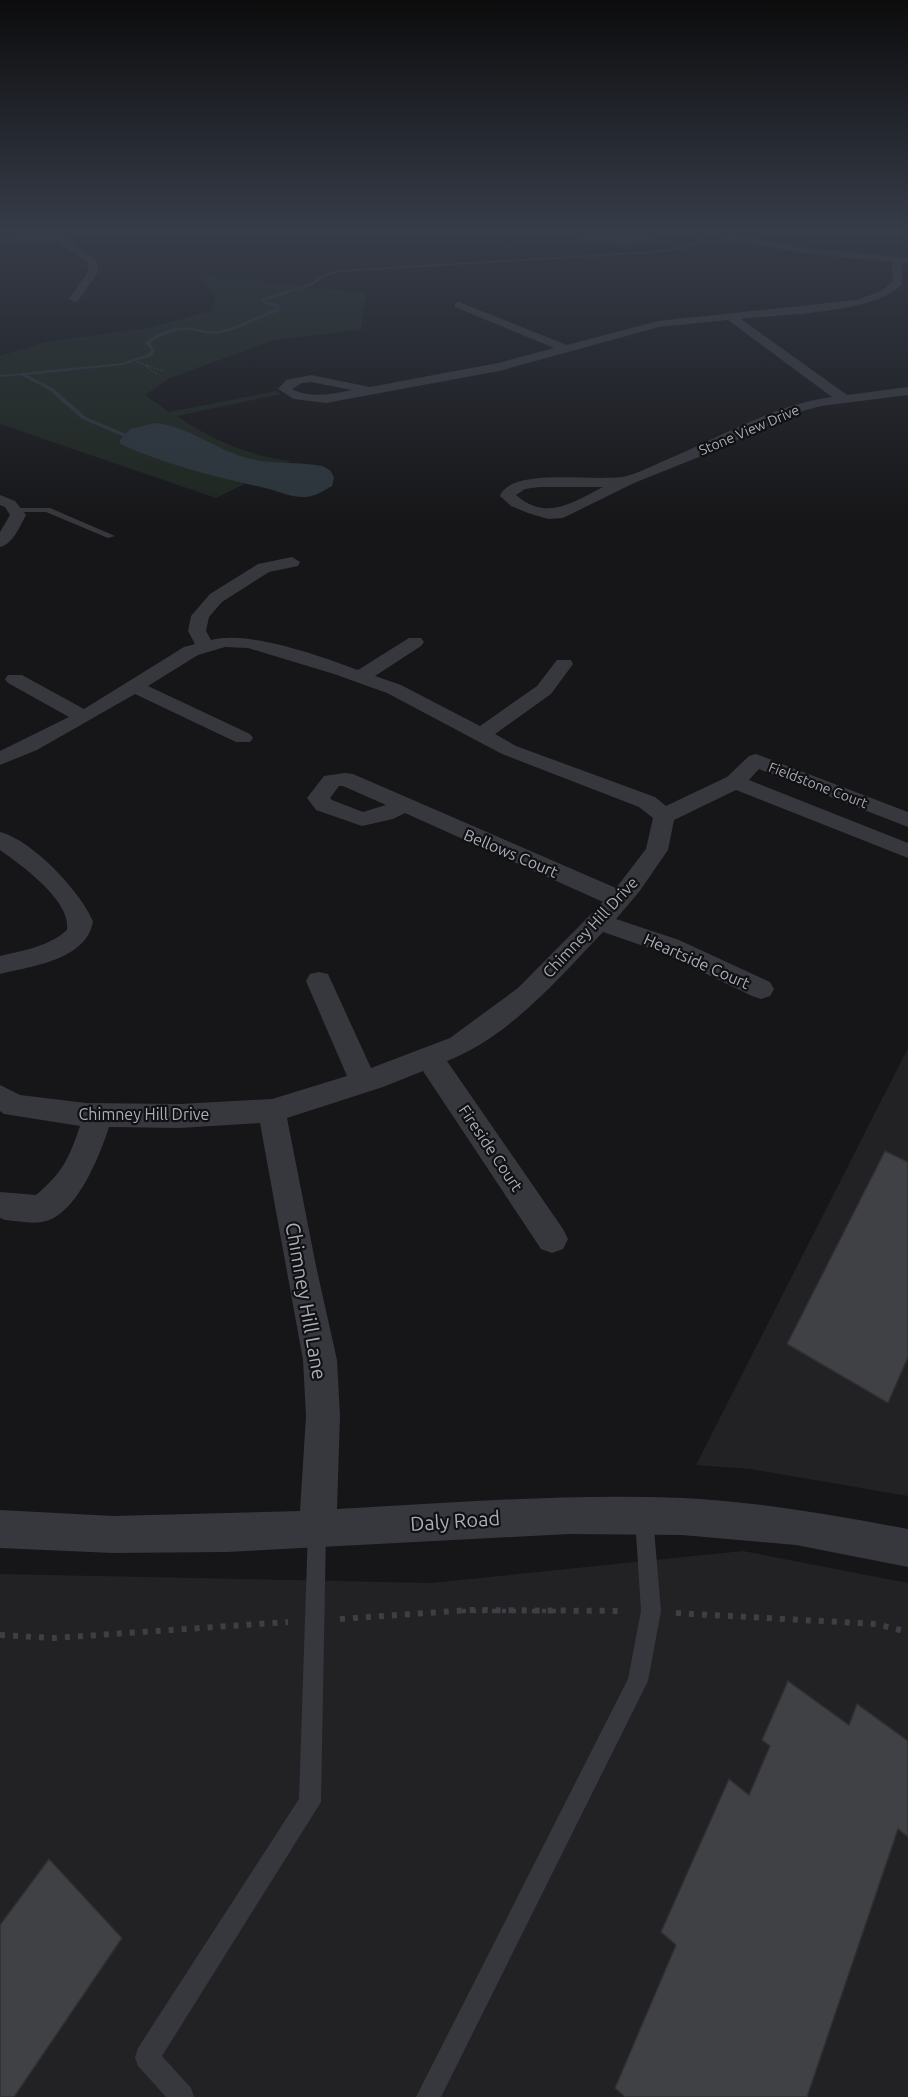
<svg xmlns="http://www.w3.org/2000/svg" width="908" height="2097" font-family="Ubuntu,sans-serif">
<rect width="100%" height="100%" fill="#161618"/>
<g fill="#222225">
<polygon points="908,1048 908,1496 751,1469 696,1465"/>
<polygon points="743,1551 908,1583 908,2097 0,2097 0,1574 431,1583"/>
</g>
<path fill="#1e261f" d="M 200,275 L 366,293 L 361,330 L 274,340 L 170,378 L 145,395 L 169,412 L 276,391 L 281,394 L 177,416 C 209,439 252,457 291,461 L 216,498 L 0,424 L 0,356 L 45,342 L 147,328 L 211,311 L 216,297 Z"/>
<g fill="#2c353c">
<path d="M 593,231 L 634,231 L 658,239 C 634,249 601,243 577,240 L 574,237 Z"/>
<path d="M 155,423 C 188,426 215,449 247,458 C 272,465 297,461 322,466 L 330,470 L 334,477 L 332,486 C 323,491 316,496 306,497 C 291,498 276,490 261,487 C 211,476 167,465 120,444 L 120,440 L 130,429 Z"/>
</g>
<g fill="none" stroke-linecap="round" stroke-linejoin="round">
<g fill="#2c353c" fill-rule="evenodd">
<polygon points="726,229 733,229 727,231"/>
<path d="M 704,237 L 707,238 L 685,249 L 653,253 L 339,272 L 324,277 L 313,285 L 267,300 L 265,301 L 280,305 L 279,311 C 260,318 241,329 221,333 C 210,336 200,331 189,330 C 176,329 160,335 150,343 L 155,350 L 152,356 L 123,365 L 27,375 L 53,388 L 86,417 L 138,439 L 136,442 L 82,419 L 49,390 L 21,375 L 0,377 L 0,375 L 122,363 L 148,354 L 151,350 L 145,343 C 156,332 177,325 193,328 C 203,330 211,333 222,330 C 240,325 258,316 275,309 L 276,307 L 260,302 L 263,298 L 311,283 L 322,275 L 339,270 L 653,251 L 683,247 Z"/>
</g>
</g>
<g fill="#404145" stroke="#303034" stroke-width="1.5">
<polygon points="885,1151 908,1162 908,1357 888,1403 787,1344"/>
<polygon points="788,1681 849,1725 857,1704 908,1741 908,1837 898,1829 807,2097 625,2097 615,2088 676,1945 661,1932 729,1779 749,1795 770,1746 762,1740"/>
<polygon points="49,1859 122,1938 14,2097 0,2097 0,1925"/>
</g>
<g fill="none" stroke-linecap="round" stroke-linejoin="round">
<g stroke="#3d3f44" stroke-width="1.5" stroke-dasharray="1.5 1.5" stroke-linecap="butt">
<polyline points="137,362 163,371"/>
<polyline points="146,366 158,375"/>
</g>
<polyline stroke="#3d3f44" stroke-width="4.5" stroke-dasharray="4 6" stroke-linecap="butt" points="462,1611 557,1611"/>
<g stroke="#3d3f44" stroke-width="6" stroke-dasharray="5 8" stroke-linecap="butt">
<polyline points="676,1613 876,1624 908,1632"/>
<polyline points="340,1619 470,1610 624,1611"/>
<polyline points="0,1635 54,1638 288,1622"/>
</g>
<g fill="#37383d" fill-rule="evenodd">
<polygon points="12,508 50,508 115,536 108,538 46,512 12,512"/>
<polygon points="644,1508 651,1510 653,1517 661,1611 648,1681 441,2097 416,2097 628,1679 641,1611 635,1517 637,1510"/>
<polygon points="317,1521 324,1523 326,1530 321,1802 162,2056 191,2088 194,2097 166,2097 138,2066 135,2057 138,2048 299,1799 308,1530 310,1523"/>
</g>
<g fill="#37383d" fill-rule="evenodd">
<polygon points="84,229 103,229 65,237 96,259 98,272 78,301 74,302 69,299 88,272 87,262 55,239 0,242 0,236 57,233"/>
<path d="M 684,229 L 701,229 L 801,247 L 908,258 L 908,264 L 902,263 L 902,284 C 875,314 781,314 741,319 L 847,395 L 908,387 L 908,395 L 821,406 L 792,414 L 714,451 L 634,483 L 563,518 L 548,519 L 528,513 L 511,506 L 500,496 C 511,466 599,483 627,476 C 638,473 650,467 661,462 C 715,440 774,404 832,397 L 728,320 L 659,327 L 499,371 L 326,403 L 294,399 L 278,389 L 286,380 L 311,375 L 370,387 L 498,363 L 554,348 L 455,307 L 455,303 L 459,302 L 567,345 L 658,321 L 856,300 L 881,291 L 893,281 L 892,262 L 801,253 L 688,232 ZM 311,382 L 352,390 C 332,394 311,399 292,389 L 302,383 ZM 539,487 L 603,487 C 573,502 547,522 516,495 L 525,489 Z"/>
<path d="M 0,495 L 15,501 L 26,515 C 20,526 13,544 0,547 L 0,532 L 10,515 L 5,507 L 0,505 Z"/>
<path d="M 292,557 L 300,562 L 298,566 L 269,572 L 222,602 L 209,617 L 206,631 L 211,640 C 249,630 321,656 358,670 L 409,638 L 421,638 L 424,642 L 421,646 L 375,676 L 401,685 L 480,726 L 537,686 L 557,660 L 571,660 L 573,664 L 551,694 L 495,734 L 516,746 L 655,797 L 666,806 L 727,777 L 749,756 L 756,754 L 908,812 L 908,827 L 759,769 L 749,780 L 908,843 L 908,858 L 736,790 L 674,820 L 668,850 L 639,892 L 616,919 L 679,940 L 770,982 L 774,989 L 770,996 L 761,999 L 752,996 L 661,952 L 603,932 C 557,980 510,1036 447,1061 L 563,1229 L 568,1239 L 563,1249 L 552,1253 L 541,1249 L 423,1071 L 383,1087 L 287,1118 L 316,1266 L 337,1360 L 340,1416 L 337,1509 C 452,1503 567,1493 683,1498 C 760,1502 832,1515 908,1529 L 908,1567 L 796,1545 L 682,1535 L 569,1534 L 227,1552 L 113,1553 L 0,1548 L 0,1510 L 113,1516 L 300,1511 L 306,1416 L 303,1360 L 260,1123 L 180,1128 L 109,1127 C 100,1155 76,1217 42,1222 C 31,1224 17,1221 5,1220 L 0,1218 L 0,1192 L 36,1195 C 62,1173 69,1159 80,1126 L 4,1114 L 0,1111 L 0,1085 L 20,1095 L 86,1103 L 180,1104 L 272,1099 L 347,1076 L 306,981 L 310,974 L 319,972 L 328,974 L 371,1068 L 450,1038 L 518,988 L 603,902 L 405,813 L 393,819 L 362,826 L 316,810 L 307,798 L 324,776 L 345,773 L 353,774 L 616,888 L 646,849 L 653,818 L 639,807 L 502,754 L 387,693 L 334,674 L 248,648 L 225,647 L 198,655 L 148,686 L 250,734 L 253,738 L 250,742 L 236,742 L 135,694 L 37,750 L 0,765 L 0,751 L 69,717 L 8,683 L 5,679 L 8,675 L 22,675 L 84,709 L 184,647 L 195,644 L 188,631 L 191,616 L 210,594 L 258,564 ZM 339,786 L 343,786 L 386,805 L 363,812 L 332,800 L 330,798 Z"/>
<path d="M 0,832 C 32,840 80,891 93,921 C 87,960 32,966 0,974 L 0,956 C 22,951 50,946 67,930 C 72,901 21,865 0,850 Z"/>
</g>
</g>
<linearGradient id="sky" x2="0" y2="1"><stop stop-color="#0c0c0d"/><stop offset="0.44" stop-color="#363c48"/><stop offset="1" stop-color="#363c48" stop-opacity="0"/></linearGradient>
<rect width="908" height="522" fill="url(#sky)"/>
<g text-anchor="middle" stroke-width="4.5" stroke-linejoin="round" paint-order="stroke">
<g font-size="14" fill="#a8adb8" stroke="#111113">
<text transform="translate(749 430) rotate(-23)" y="5">Stone View Drive</text>
<text transform="translate(818 785) rotate(21)" y="5">Fieldstone Court</text>
</g>
<g font-size="16" fill="#a8adb8" stroke="#111113">
<text transform="translate(511 853) rotate(23)" y="6">Bellows Court</text>
<text transform="translate(590 927) rotate(-47)" y="6">Chimney Hill Drive</text>
<text transform="translate(697 961) rotate(24)" y="6">Heartside Court</text>
<text x="144" y="1120">Chimney Hill Drive</text>
<text transform="translate(491 1148) rotate(56)" y="6">Fireside Court</text>
</g>
<g font-size="20" fill="#a8adb8" stroke="#111113">
<text transform="translate(306 1301) rotate(80)" y="7">Chimney Hill Lane</text>
<text transform="translate(455 1521) rotate(-4)" y="7">Daly Road</text>
</g>
</g>
</svg>
